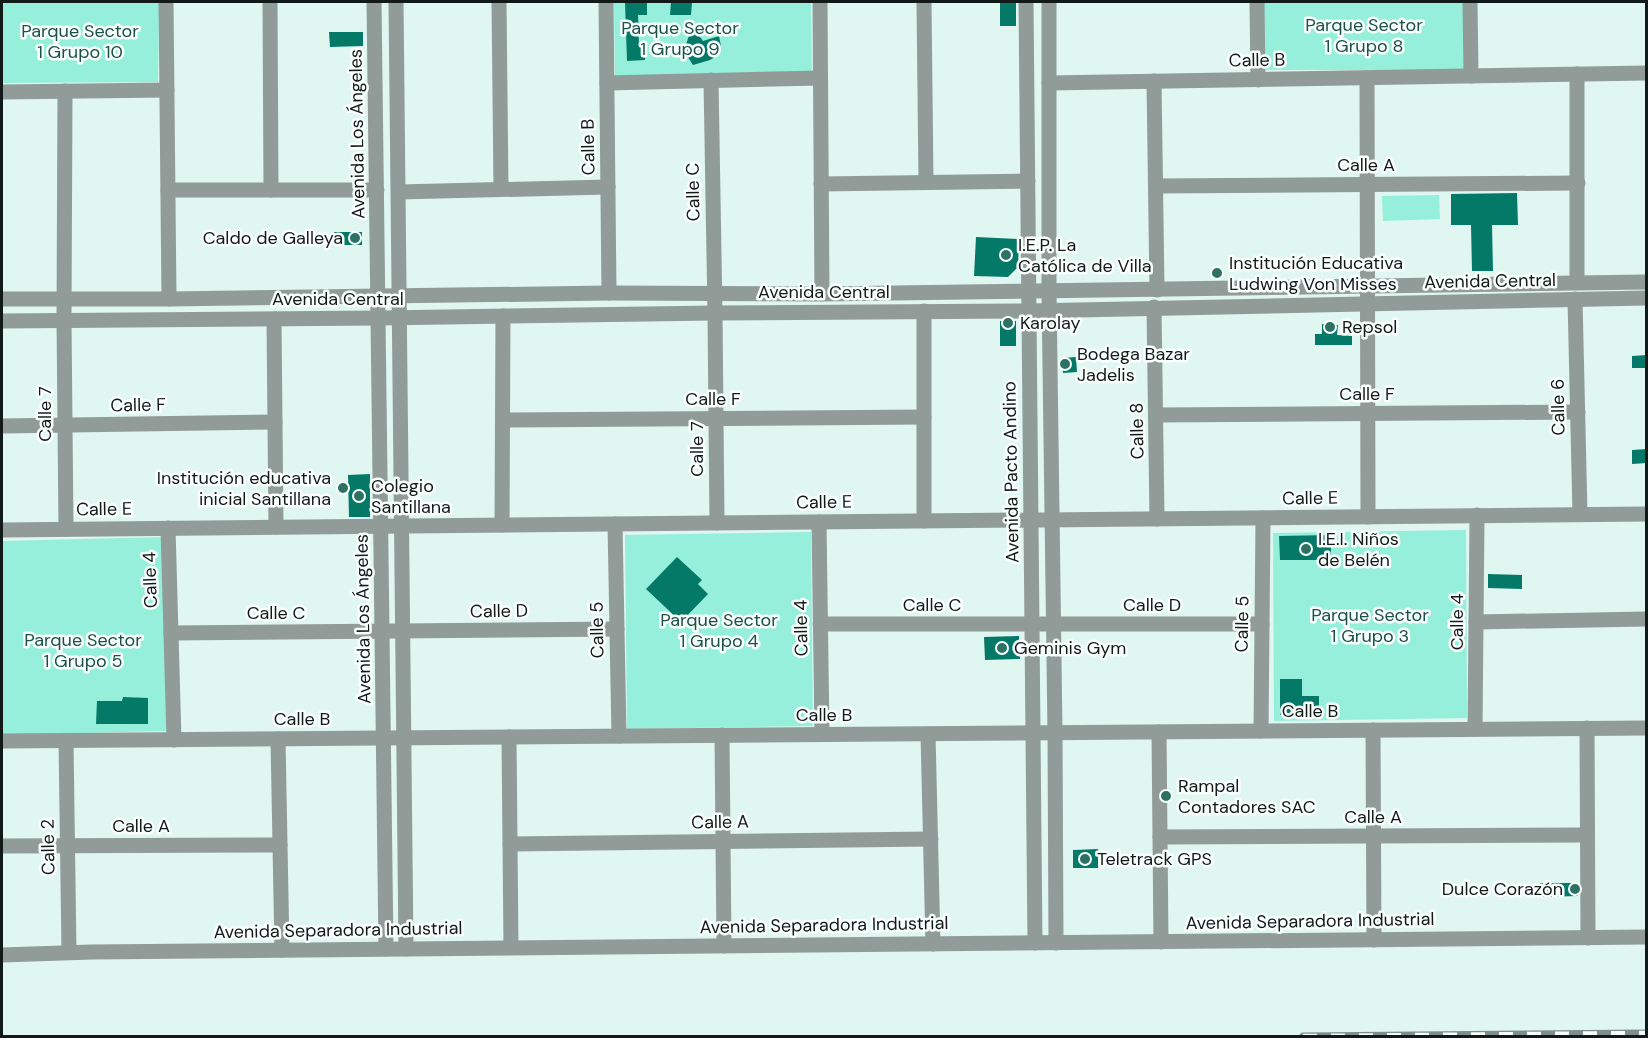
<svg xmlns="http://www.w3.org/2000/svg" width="1648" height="1038" font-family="'DM Sans',sans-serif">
<rect width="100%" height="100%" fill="#dff6f1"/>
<g fill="#95efdb">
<polygon points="2,2 159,2 158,82 2,83"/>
<polygon points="614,2 811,2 812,73 615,77"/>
<polygon points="1264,2 1463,2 1464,70 1264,70"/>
<polygon points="1439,195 1440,219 1383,221 1382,196"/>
<polygon points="1466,530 1467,718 1274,721 1273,533"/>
<polygon points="811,532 813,726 627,729 625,535"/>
<polygon points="163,537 167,731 2,735 2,541"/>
</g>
<g fill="#047968">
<polygon points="625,2 647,2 647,15 638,15 639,46 645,46 645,60 627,61"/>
<polygon points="671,2 692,2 691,15 670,15"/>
<rect x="1000" y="2" width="16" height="24"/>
<polygon points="692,26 703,41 719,36 721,46 718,55 710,60 693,65 684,51"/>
<polygon points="329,32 363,32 363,46 330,47"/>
<polygon points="1517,193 1518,225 1492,225 1493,271 1472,271 1471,225 1451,225 1451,194"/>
<rect x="334" y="232" width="28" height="13"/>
<polygon points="976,237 1019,239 1018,267 1008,277 974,276"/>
<rect x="1000" y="321" width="16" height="25"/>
<polygon points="1322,324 1338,325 1337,335 1352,336 1352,345 1315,345 1315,334 1322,334"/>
<polygon points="1647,355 1647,368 1632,368 1632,356"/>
<polygon points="1076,357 1077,372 1063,373 1062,358"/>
<polygon points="1647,449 1647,463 1632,464 1632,450"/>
<polygon points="370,474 370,517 349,517 348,475"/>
<polygon points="1331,535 1331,560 1280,560 1279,536"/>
<polygon points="677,557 702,580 698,584 708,594 681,622 646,589"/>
<polygon points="1488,574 1522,575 1522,589 1488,588"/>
<polygon points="1019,636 1020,659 985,660 984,637"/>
<polygon points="1280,679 1302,679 1302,696 1319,696 1319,715 1280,715"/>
<polygon points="123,697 148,698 148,724 96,724 97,701 122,701"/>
<polygon points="1098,849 1098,868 1073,868 1073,850"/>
<polygon points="1540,883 1578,883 1578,896 1540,897"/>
</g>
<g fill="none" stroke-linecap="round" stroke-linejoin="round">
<g stroke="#919b98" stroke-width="15">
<polyline points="166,2 169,299"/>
<polyline points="270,2 271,190"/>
<polyline points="374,2 386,949"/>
<polyline points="396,2 406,949"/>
<polyline points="499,2 501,189"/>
<polyline points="606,2 609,293"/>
<polyline points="820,2 822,294"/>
<polyline points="924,2 926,182"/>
<polyline points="1026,2 1035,943"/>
<polyline points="1049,2 1049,291 1055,733 1056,943"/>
<polyline points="1257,2 1258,80"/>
<polyline points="1470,2 1471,76"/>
<polyline points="1577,74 1577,282"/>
<polyline points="1367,78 1368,517"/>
<polyline points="711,80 715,313 717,523"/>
<polyline points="1154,81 1157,290"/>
<polyline points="607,83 820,78"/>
<polyline points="1049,83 1646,73"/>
<polyline points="65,91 64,320 66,529"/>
<polyline points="2,92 167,90"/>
<polyline points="821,184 1028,181"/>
<polyline points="1156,186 1578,183"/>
<polyline points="168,190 377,190"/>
<polyline points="399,192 608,187"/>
<polyline points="2,299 169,299 609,293 822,294 1646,282"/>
<polyline points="1575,299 1580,514"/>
<polyline points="1154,307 1157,519"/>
<polyline points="924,311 924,521"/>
<polyline points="274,319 276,527"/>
<polyline points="2,321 380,318 715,313 1029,311 1646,298"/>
<polyline points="1156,415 1578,412"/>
<polyline points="503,420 924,417"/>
<polyline points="2,426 275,422"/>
<polyline points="819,522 822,734"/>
<polyline points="615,524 619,736"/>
<polyline points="502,525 503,316"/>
<polyline points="168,528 174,740"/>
<polyline points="2,530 1646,514"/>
<polyline points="1476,622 1646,619"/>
<polyline points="820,624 1262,624"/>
<polyline points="171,633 617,629"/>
<polyline points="1587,728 1588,938"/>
<polyline points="1475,729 1477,515"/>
<polyline points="1373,730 1374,940"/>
<polyline points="1261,731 1263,518"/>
<polyline points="1159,732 1161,942"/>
<polyline points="928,734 933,944"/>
<polyline points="722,735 724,946"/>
<polyline points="509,737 511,947"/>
<polyline points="278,739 282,950"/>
<polyline points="2,741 1646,728"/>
<polyline points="66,741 69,952"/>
<polyline points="1160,837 1587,835"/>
<polyline points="510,844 931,839"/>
<polyline points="2,846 280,845"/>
<polyline points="2,955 92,952 1646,937"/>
</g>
<defs>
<polyline id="rail" points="1303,1036 1646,1033"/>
</defs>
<use href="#rail" stroke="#7e8e8b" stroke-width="7"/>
<use href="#rail" stroke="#fafffe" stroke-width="4.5" stroke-dasharray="14" stroke-linecap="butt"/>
</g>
<g fill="#2c7164" stroke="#fafffe" stroke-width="2">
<circle cx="355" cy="238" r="6"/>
<circle cx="1006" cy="255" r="6"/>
<circle cx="1217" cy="273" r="6"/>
<circle cx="1008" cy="323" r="6"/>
<circle cx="1330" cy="327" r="6"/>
<circle cx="1065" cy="364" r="6"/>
<circle cx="343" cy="488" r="6"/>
<circle cx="359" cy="496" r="6"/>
<circle cx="1306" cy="549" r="6"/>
<circle cx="1002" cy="648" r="6"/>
<circle cx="1166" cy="796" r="6"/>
<circle cx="1085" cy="859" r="6"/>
<circle cx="1575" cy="889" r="6"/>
</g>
<g text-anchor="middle" stroke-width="5" stroke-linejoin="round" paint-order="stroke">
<g font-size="18" fill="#1b5147" stroke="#fafffe">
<text x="1364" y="31">Parque Sector<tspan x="1364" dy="21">1 Grupo 8</tspan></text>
<text x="680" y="34">Parque Sector<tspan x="680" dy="21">1 Grupo 9</tspan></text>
<text x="80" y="37">Parque Sector<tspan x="80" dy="21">1 Grupo 10</tspan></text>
<text x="1370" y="621">Parque Sector<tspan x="1370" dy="21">1 Grupo 3</tspan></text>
<text x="719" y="626">Parque Sector<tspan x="719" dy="21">1 Grupo 4</tspan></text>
<text x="83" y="646">Parque Sector<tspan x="83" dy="21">1 Grupo 5</tspan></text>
</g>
<g font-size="18" fill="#121a18" stroke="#fafffe">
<text transform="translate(1257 60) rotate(-1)" y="6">Calle B</text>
<text transform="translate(357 134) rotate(-91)" y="6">Avenida Los Ángeles</text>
<text transform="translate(588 147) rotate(-91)" y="6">Calle B</text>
<text x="1366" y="171">Calle A</text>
<text transform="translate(693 192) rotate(-91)" y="6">Calle C</text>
<text transform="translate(1490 281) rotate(-1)" y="6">Avenida Central</text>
<text x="824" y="298">Avenida Central</text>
<text x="338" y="305">Avenida Central</text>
<text x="1367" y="400">Calle F</text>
<text x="713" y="405">Calle F</text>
<text transform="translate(138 405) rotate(-1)" y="6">Calle F</text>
<text transform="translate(1558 407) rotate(-91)" y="6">Calle 6</text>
<text transform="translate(45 414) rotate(-90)" y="6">Calle 7</text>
<text transform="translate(1137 431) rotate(-91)" y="6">Calle 8</text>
<text transform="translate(697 449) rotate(-90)" y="6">Calle 7</text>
<text transform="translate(1011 472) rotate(-91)" y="6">Avenida Pacto Andino</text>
<text transform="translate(1310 498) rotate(-1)" y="6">Calle E</text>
<text transform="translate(824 502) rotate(-1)" y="6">Calle E</text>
<text transform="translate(104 509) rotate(-1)" y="6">Calle E</text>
<text transform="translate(150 580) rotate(-92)" y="6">Calle 4</text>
<text x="932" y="611">Calle C</text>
<text x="1152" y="611">Calle D</text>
<text transform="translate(499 611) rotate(-1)" y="6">Calle D</text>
<text x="276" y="619">Calle C</text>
<text transform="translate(363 619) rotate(-91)" y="6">Avenida Los Ángeles</text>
<text transform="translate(1457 622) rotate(-90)" y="6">Calle 4</text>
<text transform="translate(1242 624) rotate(-89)" y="6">Calle 5</text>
<text transform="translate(801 628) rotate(-91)" y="6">Calle 4</text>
<text transform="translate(597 630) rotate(-91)" y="6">Calle 5</text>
<text x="1310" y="717">Calle B</text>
<text x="824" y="721">Calle B</text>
<text x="302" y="725">Calle B</text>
<text x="1373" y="823">Calle A</text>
<text transform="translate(720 822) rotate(-1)" y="6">Calle A</text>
<text x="141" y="832">Calle A</text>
<text transform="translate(48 847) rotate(-91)" y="6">Calle 2</text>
<text transform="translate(1310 921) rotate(-1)" y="6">Avenida Separadora Industrial</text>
<text transform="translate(824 925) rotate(-1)" y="6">Avenida Separadora Industrial</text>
<text transform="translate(338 930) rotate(-1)" y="6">Avenida Separadora Industrial</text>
</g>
<g font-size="18" fill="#121a18" stroke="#fafffe" text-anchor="start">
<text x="343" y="244" text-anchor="end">Caldo de Galleya</text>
<text x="1018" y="251">I.E.P. La<tspan x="1018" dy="21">Católica de Villa</tspan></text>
<text x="1229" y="269">Institución Educativa<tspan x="1229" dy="21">Ludwing Von Misses</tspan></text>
<text x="1020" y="329">Karolay</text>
<text x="1342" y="333">Repsol</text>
<text x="1077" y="360">Bodega Bazar<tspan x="1077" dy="21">Jadelis</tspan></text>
<text x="331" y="484" text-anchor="end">Institución educativa<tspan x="331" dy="21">inicial Santillana</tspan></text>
<text x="371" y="492">Colegio<tspan x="371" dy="21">Santillana</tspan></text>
<text x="1318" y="545">I.E.I. Niños<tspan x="1318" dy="21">de Belén</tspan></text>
<text x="1014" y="654">Geminis Gym</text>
<text x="1178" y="792">Rampal<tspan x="1178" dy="21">Contadores SAC</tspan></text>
<text x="1097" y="865">Teletrack GPS</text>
<text x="1563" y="895" text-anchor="end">Dulce Corazón</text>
</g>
</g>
<rect width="1648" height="1038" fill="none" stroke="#121a18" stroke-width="6"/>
</svg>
